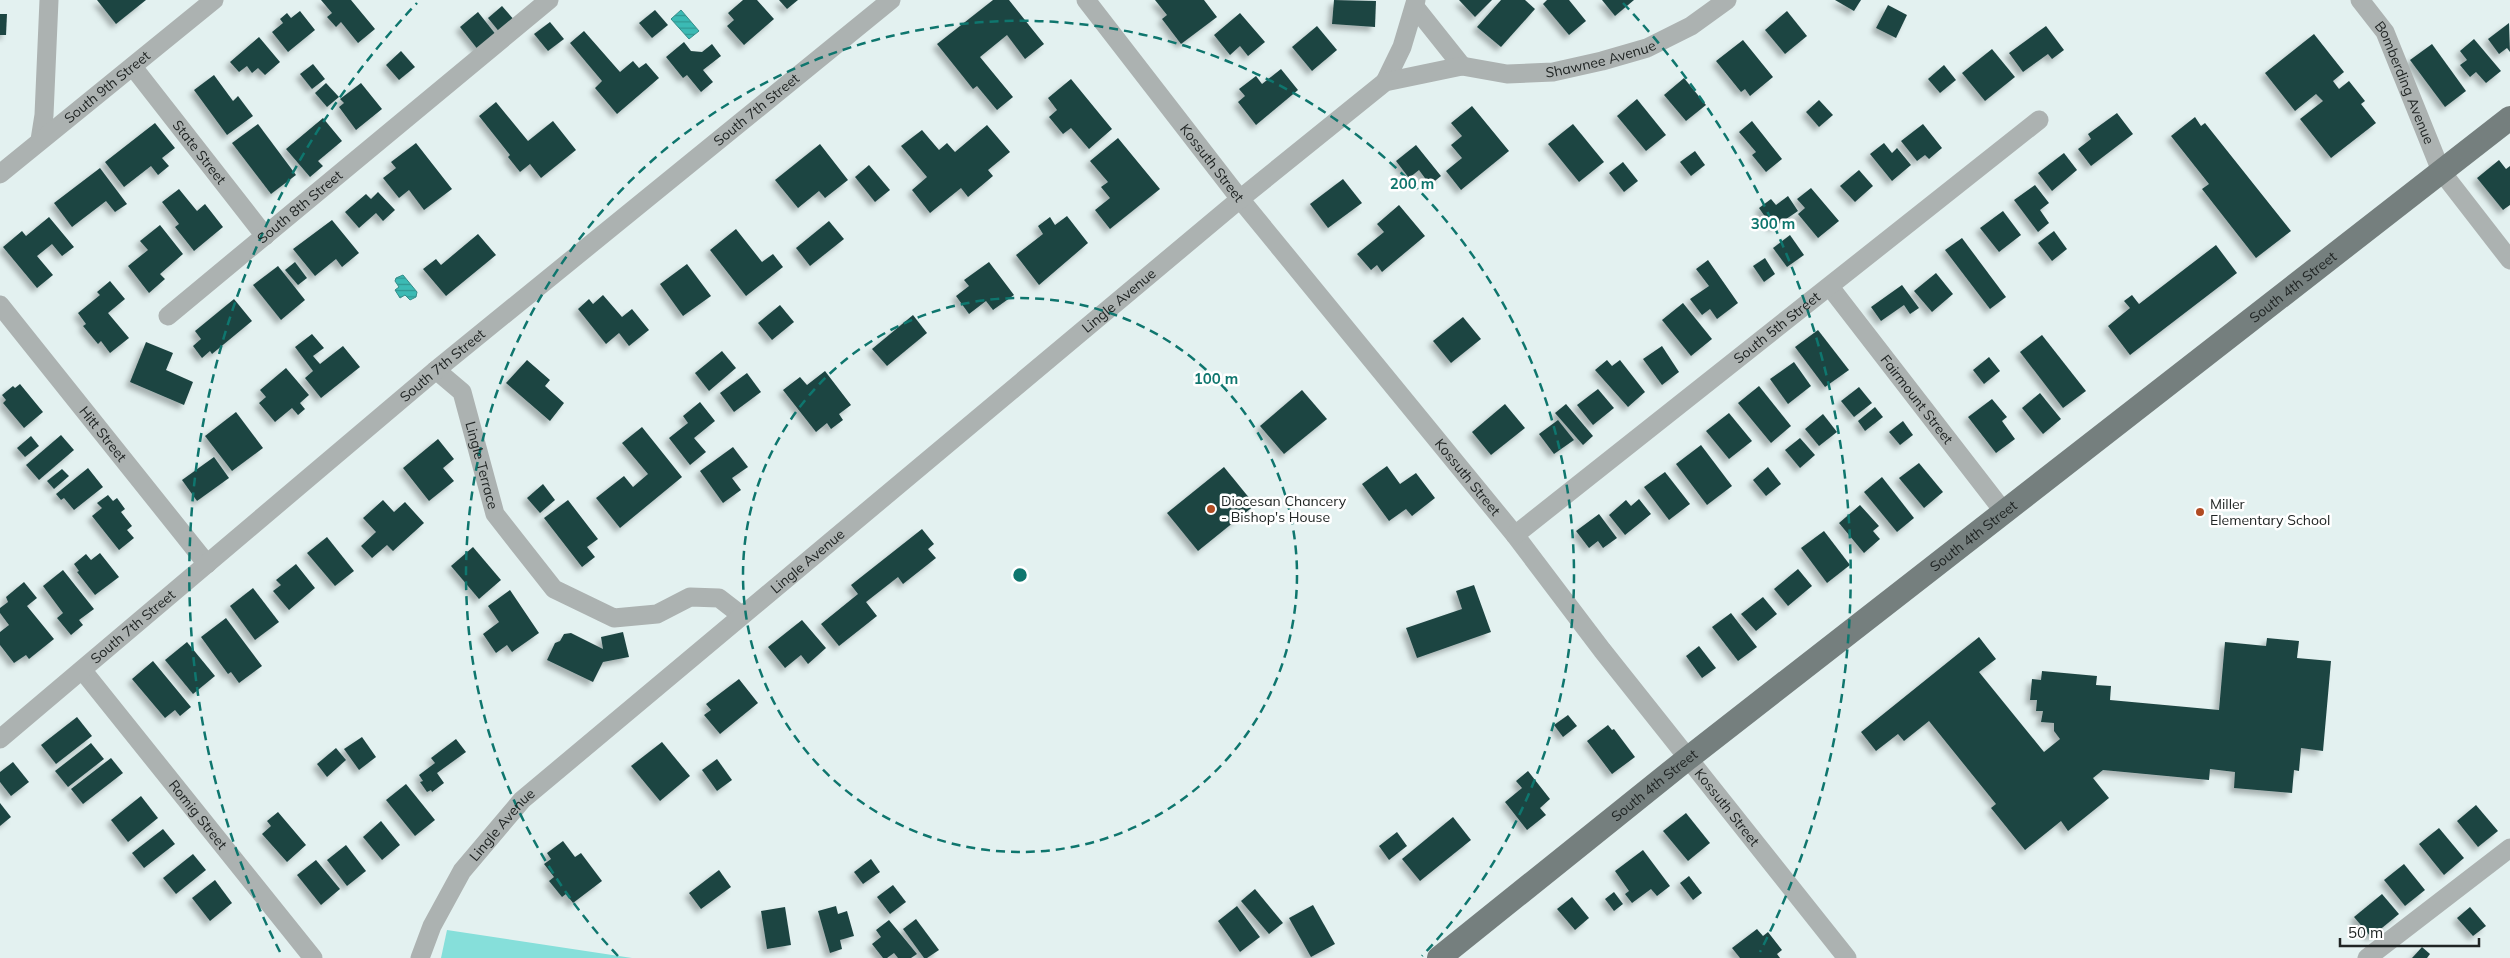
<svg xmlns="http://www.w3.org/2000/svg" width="2510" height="958" font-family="Mulish,sans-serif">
<defs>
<pattern id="water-rules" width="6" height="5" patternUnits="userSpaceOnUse" patternTransform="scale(1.25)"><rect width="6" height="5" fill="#3bbab4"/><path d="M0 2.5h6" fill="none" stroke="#319792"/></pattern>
<filter id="shadow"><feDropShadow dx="-4.5" dy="4.5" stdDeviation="2.5" flood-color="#0004"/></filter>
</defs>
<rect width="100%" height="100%" fill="#e3f1f0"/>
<polygon fill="#86dfda" points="447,930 632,958 441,958"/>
<g fill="url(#water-rules)" stroke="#338d89">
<polygon points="681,10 699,31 689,39 671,19"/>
<polygon points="403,275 417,292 416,297 410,300 405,295 400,298 395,290 399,287 395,281 396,278"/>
</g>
<g fill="#1f4543" filter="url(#shadow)">
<polygon points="97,0 146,0 116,24"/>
<polygon points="321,0 351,0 375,29 358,43 341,22 336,27 327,17 332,13"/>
<polygon points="743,0 757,0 774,19 744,45 727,26 734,20 728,13"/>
<polygon points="779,0 798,0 787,9"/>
<polygon points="993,0 1009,0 1044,44 1025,59 1007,35 980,57 1013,97 997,110 977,86 973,89 937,44"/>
<polygon points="1155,0 1204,0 1217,17 1181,44 1162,19 1167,15"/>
<polygon points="1334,0 1376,1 1375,27 1332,24"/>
<polygon points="1459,0 1492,0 1475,17"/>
<polygon points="1501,0 1525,0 1535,9 1501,47 1477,27"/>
<polygon points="1547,0 1569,0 1586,21 1569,35 1543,4"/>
<polygon points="1602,0 1634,0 1615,16"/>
<polygon points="1835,0 1861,0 1854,11"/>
<polygon points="1888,5 1907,15 1896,38 1876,28"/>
<polygon points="502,6 516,22 501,34 488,18"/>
<polygon points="655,10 668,25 652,38 639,23"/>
<polygon points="300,11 315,30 288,52 272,32 283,23 280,19 287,13 291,18"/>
<polygon points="1787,11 1807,36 1785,54 1765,30"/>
<polygon points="478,12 497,36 479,51 460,27"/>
<polygon points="1240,13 1265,42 1248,56 1240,46 1230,55 1214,35"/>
<polygon points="0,14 7,14 6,35 0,35"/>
<polygon points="550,22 564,39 548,51 534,34"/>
<polygon points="2509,23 2510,52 2507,48 2499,54 2488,39"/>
<polygon points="1317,26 1337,50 1312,71 1292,47"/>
<polygon points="2046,26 2064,50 2052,59 2048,54 2023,72 2009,53"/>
<polygon points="584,31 620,72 633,61 639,68 646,63 659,78 617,114 595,88 602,81 570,43"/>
<polygon points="2314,34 2344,72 2333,81 2339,89 2349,81 2365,101 2361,104 2376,123 2331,158 2300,119 2323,101 2316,94 2295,111 2265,73"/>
<polygon points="259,37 280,62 265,75 258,68 252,73 247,66 239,72 230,62"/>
<polygon points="2474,39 2501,71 2486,83 2476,72 2470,77 2460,65 2467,60 2460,51"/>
<polygon points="1743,40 1773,77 1750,96 1745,89 1741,92 1716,61"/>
<polygon points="684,42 691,51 702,52 712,44 721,56 703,70 713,82 701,92 687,75 683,78 666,57"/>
<polygon points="2432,44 2466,91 2445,107 2410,60"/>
<polygon points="1992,49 2015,77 1985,101 1962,73"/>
<polygon points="401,51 415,67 399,80 386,65"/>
<polygon points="313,64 325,79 312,89 300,74"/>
<polygon points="1944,65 1956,80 1940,93 1928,79"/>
<polygon points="1281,69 1298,90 1256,125 1238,102 1245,96 1239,89 1256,76 1262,84"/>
<polygon points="214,75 233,101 238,96 253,116 227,135 194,90"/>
<polygon points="1684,78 1706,105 1686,121 1664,95"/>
<polygon points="1071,79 1112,129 1089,149 1071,128 1063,134 1049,117 1057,110 1048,98"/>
<polygon points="326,83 339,97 327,107 315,93"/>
<polygon points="361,83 382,109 356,130 339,107 344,103 340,99"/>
<polygon points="1637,99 1666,135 1646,151 1617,116"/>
<polygon points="1819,100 1833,115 1819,127 1806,112"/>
<polygon points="496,102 528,141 553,121 576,150 541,178 530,164 520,172 508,157 510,155 479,116"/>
<polygon points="1472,106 1509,151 1461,190 1446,171 1462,158 1451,145 1462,136 1451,123"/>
<polygon points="2117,113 2133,134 2091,166 2078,149 2091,139 2088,134"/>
<polygon points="2195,117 2201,126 2205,123 2291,231 2256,258 2202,189 2209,184 2171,136"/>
<polygon points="323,118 342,141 318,161 323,166 310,177 286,149"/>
<polygon points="1752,121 1782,159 1766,172 1752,155 1756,152 1739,132"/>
<polygon points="155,123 175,148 162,158 169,166 158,175 151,166 124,187 105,162"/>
<polygon points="258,124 296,175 271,194 232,143"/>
<polygon points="1573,124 1604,162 1579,182 1548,144"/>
<polygon points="1923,124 1942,148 1929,159 1925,155 1917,161 1901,141"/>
<polygon points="987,125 1010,152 988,170 993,176 968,197 961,188 930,213 912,190 927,177 901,146 922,130 939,150 947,143 955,152"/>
<polygon points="1118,138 1160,189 1110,229 1095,210 1110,198 1101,187 1108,182 1090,161"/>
<polygon points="416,143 452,189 424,210 409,190 399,198 383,178 396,168 391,162"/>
<polygon points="1884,143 1892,153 1897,148 1911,165 1892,181 1870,154"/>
<polygon points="820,144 848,180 825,198 819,191 798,208 775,180"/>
<polygon points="1416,145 1441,176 1430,185 1419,170 1409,178 1396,161"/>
<polygon points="1695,151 1705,165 1691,176 1680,162"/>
<polygon points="2064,153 2077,170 2052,191 2038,173"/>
<polygon points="2499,160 2506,169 2510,166 2510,205 2503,210 2477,178"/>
<polygon points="1623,162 1638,181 1624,192 1609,173"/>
<polygon points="869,165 890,190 875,202 855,177"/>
<polygon points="100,168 127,204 115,212 106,201 72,227 54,203"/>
<polygon points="1859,170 1873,186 1855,202 1840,186"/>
<polygon points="1343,179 1362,203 1328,228 1310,204"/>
<polygon points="2035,185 2049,203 2040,210 2049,223 2038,232 2014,200"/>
<polygon points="1811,188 1839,221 1818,238 1798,214 1805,208 1797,199"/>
<polygon points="179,189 197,211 205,204 223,227 194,251 175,227 179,224 162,202"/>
<polygon points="378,192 395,210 383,221 376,213 359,228 345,212 366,194 371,199"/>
<polygon points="1788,196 1798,211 1773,228 1759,208 1771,199 1776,205"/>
<polygon points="1399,205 1425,236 1382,272 1377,265 1371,270 1357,254 1384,232 1377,224"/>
<polygon points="2003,211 2021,235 1999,252 1980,228"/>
<polygon points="1067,216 1088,243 1039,285 1016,255 1043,234 1038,226 1050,217 1055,225"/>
<polygon points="49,217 74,247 62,256 52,244 37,256 53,275 37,288 3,247 22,231 26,236"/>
<polygon points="332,220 359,253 342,267 336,259 315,276 293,249"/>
<polygon points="829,221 844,239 810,266 796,248"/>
<polygon points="160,225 183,254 160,274 165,279 149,293 128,266 148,250 140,241"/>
<polygon points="736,229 762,262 773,254 783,267 746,296 710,250"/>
<polygon points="2054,231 2067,249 2052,261 2038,243"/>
<polygon points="478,234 496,255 446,296 423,269 436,259 441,265"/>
<polygon points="1790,235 1804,255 1787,267 1773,248"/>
<polygon points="1962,238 2006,297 1990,309 1945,250"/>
<polygon points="2216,245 2237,273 2130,355 2108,326 2130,308 2124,301 2132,295 2139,304"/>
<polygon points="1765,258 1775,274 1764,282 1753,266"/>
<polygon points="1708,260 1738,303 1717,319 1710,309 1702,315 1690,299 1709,286 1696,269"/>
<polygon points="295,262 307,278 298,285 285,270"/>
<polygon points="989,262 1014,295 993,310 986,301 969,314 956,296 969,286 964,280"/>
<polygon points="687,264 711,296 683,316 660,284"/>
<polygon points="278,266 305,300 281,320 253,285"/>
<polygon points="1936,273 1953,294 1932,312 1914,291"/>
<polygon points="110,281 125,299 108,313 129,338 110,353 101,341 98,344 83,326 86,324 78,313 100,295 97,292"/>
<polygon points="1902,285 1919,308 1910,314 1904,305 1881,321 1871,307"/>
<polygon points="603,295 622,317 632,309 649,330 629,346 619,333 606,344 578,309 589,299 593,304"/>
<polygon points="234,299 252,321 212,354 210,351 202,358 193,346 201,339 195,331"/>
<polygon points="1683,303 1712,339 1691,356 1662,320"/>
<polygon points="780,305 794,322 772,340 758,323"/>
<polygon points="913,315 927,333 887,366 872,349"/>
<polygon points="1463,317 1481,339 1451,363 1433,341"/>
<polygon points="1818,330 1849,370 1825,387 1795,347"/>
<polygon points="312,334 324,348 313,356 320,364 343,346 360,367 321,398 305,378 313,371 295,347"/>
<polygon points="2042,335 2086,391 2063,408 2020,352"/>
<polygon points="146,342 173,353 166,370 193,382 184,405 130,382"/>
<polygon points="1662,346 1679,372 1662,385 1643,359"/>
<polygon points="722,351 736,368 709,391 695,373"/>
<polygon points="1989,357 2000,371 1984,384 1973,370"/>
<polygon points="527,360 550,380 545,386 564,403 550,421 506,383"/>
<polygon points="1607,360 1612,366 1620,360 1645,392 1628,407 1595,370"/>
<polygon points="1794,362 1811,386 1788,404 1770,379"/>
<polygon points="286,368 309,395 300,403 305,409 298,415 292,408 275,422 259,403 266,397 260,390"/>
<polygon points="825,371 851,405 839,414 843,420 831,429 827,423 816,432 783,390 800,377 807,385"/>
<polygon points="747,373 761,392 734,412 720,393"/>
<polygon points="20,384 43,412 24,428 3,403 6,400 2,395 13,386 15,388"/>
<polygon points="1759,386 1791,426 1771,443 1738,403"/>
<polygon points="1859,387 1872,403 1854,417 1841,401"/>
<polygon points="1598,389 1614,408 1593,425 1577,405"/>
<polygon points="1302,390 1327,419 1284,454 1260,426"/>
<polygon points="2040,393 2061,419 2043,434 2022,408"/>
<polygon points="1992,399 2007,417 2002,421 2015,439 1996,453 1968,417"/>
<polygon points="700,402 715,421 694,438 706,452 690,465 669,438 688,423 683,416"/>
<polygon points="1505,404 1525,428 1491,455 1472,432"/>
<polygon points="1566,404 1593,436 1583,445 1555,413"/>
<polygon points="1875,407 1883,417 1865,431 1858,421"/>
<polygon points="236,412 263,448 232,471 205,436"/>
<polygon points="1729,413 1752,441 1729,459 1706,431"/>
<polygon points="1823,414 1837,432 1819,446 1805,429"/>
<polygon points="1558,420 1574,440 1554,454 1539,434"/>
<polygon points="1903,421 1913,435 1900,445 1889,432"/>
<polygon points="642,427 682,477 620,528 596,498 624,476 633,487 648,474 622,443"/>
<polygon points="61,435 74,450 39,480 26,465"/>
<polygon points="31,436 39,446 25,457 17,448"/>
<polygon points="1800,438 1815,455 1800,468 1785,450"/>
<polygon points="438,439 454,459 443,468 454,481 429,501 403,468"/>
<polygon points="1701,445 1732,486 1707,505 1676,464"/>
<polygon points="733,447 748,467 732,478 741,490 723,503 700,471"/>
<polygon points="214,457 229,478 197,501 182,480"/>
<polygon points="1919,463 1943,492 1924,508 1899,478"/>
<polygon points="1387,466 1400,484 1416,473 1435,498 1412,516 1406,509 1389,521 1362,484"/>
<polygon points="1224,467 1255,505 1198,551 1167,513"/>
<polygon points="1768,467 1781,484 1766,496 1753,480"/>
<polygon points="88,468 103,487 74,510 64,498 61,500 56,494"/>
<polygon points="62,469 69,476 54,489 47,481"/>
<polygon points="1665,472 1690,504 1669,520 1644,487"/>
<polygon points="1882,477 1914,518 1897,532 1864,492"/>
<polygon points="543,484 555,500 540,513 527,498"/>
<polygon points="108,495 113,501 117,498 125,509 121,512 132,526 127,530 134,538 119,550 92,516 102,508 97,503"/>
<polygon points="1639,499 1651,514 1625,535 1609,515 1626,500 1631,506"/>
<polygon points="383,500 394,512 405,502 424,523 393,551 387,545 372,558 361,546 376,532 363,518"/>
<polygon points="568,500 598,539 587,547 595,557 582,567 544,518"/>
<polygon points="1860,505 1879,526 1873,531 1880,539 1864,553 1839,523"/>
<polygon points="1599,514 1617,538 1603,548 1598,541 1589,548 1576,531"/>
<polygon points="922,529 934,544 928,549 936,558 903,584 898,577 866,602 877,616 839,646 821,624 858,594 851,585"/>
<polygon points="1824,531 1850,565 1827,583 1801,548"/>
<polygon points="327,537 354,571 335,586 307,553"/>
<polygon points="473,547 501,580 479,599 451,566"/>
<polygon points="100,553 119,577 95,595 77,572 79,571 74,564 86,554 91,560"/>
<polygon points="296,564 315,588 289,610 273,591 281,585 276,580"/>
<polygon points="1798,569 1812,586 1788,606 1774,589"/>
<polygon points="63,570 94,609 79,620 83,625 71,635 57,618 63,613 43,586"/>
<polygon points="24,582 37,598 27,606 54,639 29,659 26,655 14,663 0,645 0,632 9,625 0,613 0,608 8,602 6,597"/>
<polygon points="1474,585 1491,632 1417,658 1406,628 1462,609 1456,591"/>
<polygon points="253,588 279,622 255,640 230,606"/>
<polygon points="510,590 539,633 512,652 507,645 496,653 483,634 499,622 488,606"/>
<polygon points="1763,597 1777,614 1756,631 1741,614"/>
<polygon points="1731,613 1757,647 1738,661 1712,627"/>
<polygon points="226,618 262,666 239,683 231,672 228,674 201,637"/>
<polygon points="802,620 826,648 808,664 801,655 785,668 768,647"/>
<polygon points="623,632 629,657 603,662 593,682 547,660 555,643 560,641 564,634 571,633 603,649 601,637"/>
<polygon points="1979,637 1996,659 1979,672 2044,752 2060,739 2054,731 2054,723 2041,722 2043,711 2036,711 2037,700 2030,700 2032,679 2041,680 2042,671 2097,676 2096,685 2111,686 2110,700 2219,710 2225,642 2266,646 2267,638 2299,641 2297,658 2331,661 2323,751 2301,748 2299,771 2294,770 2292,793 2234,788 2235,772 2210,769 2209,780 2103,770 2093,778 2109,798 2068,831 2061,821 2025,850 1991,808 1996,804 1929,721 1904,741 1898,734 1876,751 1861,732"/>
<polygon points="187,642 215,676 193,694 165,660"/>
<polygon points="1699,646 1716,668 1702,678 1686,656"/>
<polygon points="153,661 191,707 180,716 175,710 165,718 132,679"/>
<polygon points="739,679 758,703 720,734 704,715 711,710 706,704"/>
<polygon points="1568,715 1577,726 1563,737 1554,725"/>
<polygon points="77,717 92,736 56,764 41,745"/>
<polygon points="1608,725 1612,730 1614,729 1635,757 1612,774 1587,741"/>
<polygon points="362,737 376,757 359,770 344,749"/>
<polygon points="456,739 466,752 437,773 444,783 432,792 431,790 427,792 420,782 423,781 419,775 435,763 431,758"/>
<polygon points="662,742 690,776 660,801 631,766"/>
<polygon points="91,743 104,759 68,787 55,771"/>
<polygon points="336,748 346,760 327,777 317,764"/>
<polygon points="111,758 123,773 83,804 71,789"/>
<polygon points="717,759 732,780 717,791 702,770"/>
<polygon points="13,762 29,782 11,796 0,782 0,772"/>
<polygon points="1528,771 1550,799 1540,808 1546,815 1527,830 1505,802 1522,788 1516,781"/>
<polygon points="406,784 435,820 415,836 386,800"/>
<polygon points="141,796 158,818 128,842 111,820"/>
<polygon points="0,803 11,817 0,826"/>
<polygon points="2476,805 2498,831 2478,847 2457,821"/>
<polygon points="278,812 306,845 287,862 262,834 271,826 267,821"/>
<polygon points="1686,813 1710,843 1688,861 1663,831"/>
<polygon points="1453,817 1471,840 1420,881 1402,859"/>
<polygon points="381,821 400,845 382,860 363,837"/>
<polygon points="2439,828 2464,858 2444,875 2419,844"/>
<polygon points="163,829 175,844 144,868 132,853"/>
<polygon points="1397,832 1407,846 1389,860 1379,846"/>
<polygon points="563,841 575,857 581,853 602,881 573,903 566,894 562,897 549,881 554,877 544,864 551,859 547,853"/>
<polygon points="346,845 366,871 347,886 327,860"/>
<polygon points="1643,850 1670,886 1657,896 1651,889 1632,903 1625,894 1629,891 1615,871"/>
<polygon points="193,854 206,870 176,894 163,878"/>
<polygon points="871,859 880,872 863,884 854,872"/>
<polygon points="316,860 340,889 321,905 297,875"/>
<polygon points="2404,864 2425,890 2405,906 2384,880"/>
<polygon points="719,870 731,887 701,909 689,893"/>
<polygon points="1689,876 1702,893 1693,900 1680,883"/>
<polygon points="215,880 232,903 210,921 192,898"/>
<polygon points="893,885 906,902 890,914 877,897"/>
<polygon points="1255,889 1283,923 1269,934 1241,901"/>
<polygon points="1614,892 1623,904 1614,911 1605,899"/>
<polygon points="2382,894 2399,914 2371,937 2354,917"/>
<polygon points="1572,897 1589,918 1575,930 1557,909"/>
<polygon points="1313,905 1335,944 1311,957 1289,918"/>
<polygon points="836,906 838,914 847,911 854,936 840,940 842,949 830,953 818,911"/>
<polygon points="1237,906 1260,937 1240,952 1218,921"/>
<polygon points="785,907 791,945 767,949 761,911"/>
<polygon points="2470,907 2486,926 2473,936 2457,918"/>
<polygon points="916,919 939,950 927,958 924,958 903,929"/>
<polygon points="889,920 917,954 911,958 898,958 894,953 887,958 883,958 872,944 881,937 876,930"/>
<polygon points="1757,929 1763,936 1768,932 1782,950 1777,954 1780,958 1740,958 1732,948"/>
<polygon points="2422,947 2430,954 2427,958 2412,958"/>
</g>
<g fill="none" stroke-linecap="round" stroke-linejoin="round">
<g stroke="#acb2b1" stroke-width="19">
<path id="s1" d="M 1086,0 L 1240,199 L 1515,535 L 1602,650 L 1847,958"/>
<path id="s2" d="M 2360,0 L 2385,32 L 2441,171 L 2510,260"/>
<polyline points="1415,7 1462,66"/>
<path id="s3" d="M 133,67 L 265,236"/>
<polyline points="1385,82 1402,47 1416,0"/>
<polyline points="40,140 44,115 49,0"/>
<path id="s4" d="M 0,174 L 214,0"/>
<path id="s5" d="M 1830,287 L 2004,512"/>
<path id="s6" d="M 0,305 L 207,564"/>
<path id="s7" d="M 168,316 L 549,0"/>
<path id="s8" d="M 436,370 L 462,392 L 495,514 L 554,589 L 614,618 L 657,614 L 690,597 L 719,598 L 741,615"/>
<path id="s9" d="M 1515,535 L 2039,120"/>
<path id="s10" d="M 83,671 L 313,958"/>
<path id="s11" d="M 0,739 L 436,370 L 891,0"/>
<path id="s12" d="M 420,958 L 432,926 L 462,871 L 522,800 L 1240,199 L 1385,82 L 1462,66 L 1507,74 L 1553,72 L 1602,61 L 1647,48 L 1691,26 L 1727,0"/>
<polyline points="2367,958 2510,848"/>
</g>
<path stroke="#757f7e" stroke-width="24" id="s13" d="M 1439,958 L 1687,759 L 2510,118"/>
</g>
<g fill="none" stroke="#0f766e" stroke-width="2.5" stroke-dasharray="9 6">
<circle cx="1020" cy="575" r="277"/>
<path d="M618 956A554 554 0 1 1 1422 956"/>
<path d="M280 952A831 831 0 0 1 417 3M1623 3A831 831 0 0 1 1760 952"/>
</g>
<g fill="#b14b22" stroke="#fff" stroke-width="2">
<circle cx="1211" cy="509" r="5"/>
<circle cx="2200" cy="512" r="5"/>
</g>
<g text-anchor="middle" stroke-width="5" stroke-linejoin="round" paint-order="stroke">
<g font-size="14" fill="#202524" stroke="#fff">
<text dy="5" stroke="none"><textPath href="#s12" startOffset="1532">Shawnee Avenue</textPath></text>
<text dy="5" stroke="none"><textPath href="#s2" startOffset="95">Bomberding Avenue</textPath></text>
<text dy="5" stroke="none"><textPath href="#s4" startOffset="138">South 9th Street</textPath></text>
<text dy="5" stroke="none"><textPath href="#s11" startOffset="984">South 7th Street</textPath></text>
<text dy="5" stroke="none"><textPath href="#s3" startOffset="108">State Street</textPath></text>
<text dy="5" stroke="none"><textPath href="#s1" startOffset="206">Kossuth Street</textPath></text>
<text dy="5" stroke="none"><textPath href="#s7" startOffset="171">South 8th Street</textPath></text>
<text dy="5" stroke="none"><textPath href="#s13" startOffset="1086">South 4th Street</textPath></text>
<text dy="5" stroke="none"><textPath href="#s12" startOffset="968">Lingle Avenue</textPath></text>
<text dy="5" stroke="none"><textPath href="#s9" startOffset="334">South 5th Street</textPath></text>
<text dy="5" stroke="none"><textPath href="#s11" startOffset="579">South 7th Street</textPath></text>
<text dy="5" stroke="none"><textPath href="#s5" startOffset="142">Fairmount Street</textPath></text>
<text dy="5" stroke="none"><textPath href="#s6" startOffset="165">Hitt Street</textPath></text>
<text dy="5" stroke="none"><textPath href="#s8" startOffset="110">Lingle Terrace</textPath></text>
<text dy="5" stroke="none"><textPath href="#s1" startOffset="611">Kossuth Street</textPath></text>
<text dy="5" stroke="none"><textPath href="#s13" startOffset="681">South 4th Street</textPath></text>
<text dy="5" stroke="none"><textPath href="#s12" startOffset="562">Lingle Avenue</textPath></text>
<text dy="5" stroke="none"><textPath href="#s11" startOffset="174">South 7th Street</textPath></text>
<text dy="5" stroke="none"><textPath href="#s13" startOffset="276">South 4th Street</textPath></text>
<text dy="5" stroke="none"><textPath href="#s1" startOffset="1031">Kossuth Street</textPath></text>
<text dy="5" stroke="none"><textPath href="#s10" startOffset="184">Romig Street</textPath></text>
<text dy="5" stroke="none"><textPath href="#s12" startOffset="158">Lingle Avenue</textPath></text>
</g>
<g font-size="14" fill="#202524" stroke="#fff" text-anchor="start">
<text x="1221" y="506">Diocesan Chancery<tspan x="1221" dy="16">- Bishop's House</tspan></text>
<text x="2210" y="509">Miller<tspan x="2210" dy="16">Elementary School</tspan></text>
</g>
</g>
<circle cx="1020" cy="575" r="8" fill="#0f766e" stroke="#fff" stroke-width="2.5"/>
<g font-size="15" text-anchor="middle" font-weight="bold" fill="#0f766e" stroke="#fff" stroke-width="5" stroke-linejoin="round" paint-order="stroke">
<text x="1412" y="189">200 m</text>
<text x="1773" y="229">300 m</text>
<text x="1216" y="384">100 m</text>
</g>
<path d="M2340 938v8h139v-8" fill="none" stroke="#202524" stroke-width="2.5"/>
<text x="2348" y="938" font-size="15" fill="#202524" stroke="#ffffff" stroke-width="4" paint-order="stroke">50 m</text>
</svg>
